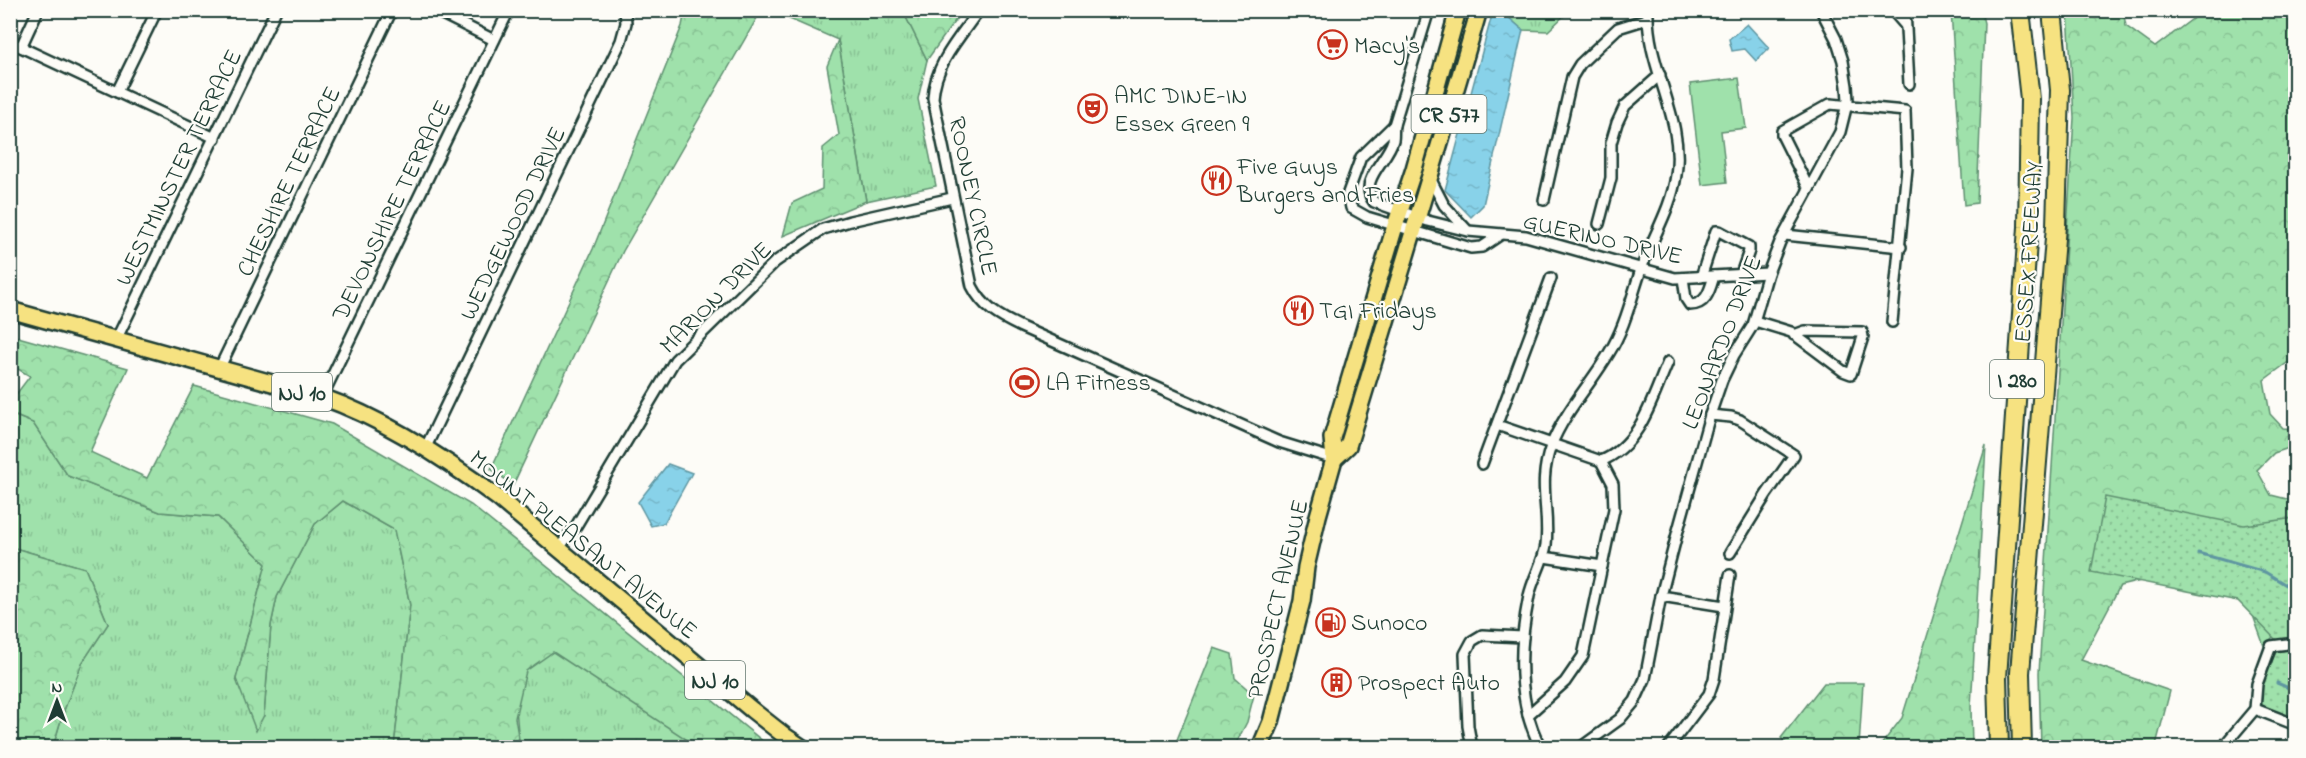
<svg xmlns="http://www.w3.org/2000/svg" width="2306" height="758" font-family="'Indie Flower',sans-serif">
<defs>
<pattern id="grass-tufts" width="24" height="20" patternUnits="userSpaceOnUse" patternTransform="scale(1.5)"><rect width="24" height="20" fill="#9fe1ab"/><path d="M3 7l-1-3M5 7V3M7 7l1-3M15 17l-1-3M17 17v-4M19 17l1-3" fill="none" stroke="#88c294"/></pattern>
<pattern id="forest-crowns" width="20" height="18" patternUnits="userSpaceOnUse" patternTransform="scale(1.5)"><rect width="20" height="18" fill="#9fe1ab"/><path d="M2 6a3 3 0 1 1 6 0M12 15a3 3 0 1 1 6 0" fill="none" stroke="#88c294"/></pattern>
<pattern id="park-dots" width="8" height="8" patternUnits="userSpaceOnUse" patternTransform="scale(1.5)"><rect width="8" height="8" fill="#9fe1ab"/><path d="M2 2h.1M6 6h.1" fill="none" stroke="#88c294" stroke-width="1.8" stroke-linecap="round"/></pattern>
<pattern id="water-ripples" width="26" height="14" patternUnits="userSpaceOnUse" patternTransform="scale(1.5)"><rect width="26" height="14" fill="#88d2e9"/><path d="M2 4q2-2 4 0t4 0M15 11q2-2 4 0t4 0" fill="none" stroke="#75b5c8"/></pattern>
</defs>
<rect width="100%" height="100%" fill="#fdfcf7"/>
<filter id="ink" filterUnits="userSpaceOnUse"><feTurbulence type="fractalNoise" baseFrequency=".0167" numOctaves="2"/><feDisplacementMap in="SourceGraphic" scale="12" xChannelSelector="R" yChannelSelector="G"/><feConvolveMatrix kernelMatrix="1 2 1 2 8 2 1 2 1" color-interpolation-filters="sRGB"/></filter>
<g filter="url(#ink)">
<g fill="url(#grass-tufts)" stroke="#5f8f70" stroke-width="1.5">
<polygon points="771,11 903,11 927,60 918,99 936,186 866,201 838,40"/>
<polygon points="1501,11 1569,11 1548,31 1523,30"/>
<polygon points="10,414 33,423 68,476 160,512 218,517 266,564 236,679 264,715 271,625 277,597 315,524 343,501 394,530 410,605 394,747 53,747 63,713 82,663 108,624 85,568 11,547"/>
<path d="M 545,644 L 644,707 L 698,747 L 520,747 C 516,722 516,698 514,672 Z"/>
</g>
<g fill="url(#forest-crowns)" stroke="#5f8f70" stroke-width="1.5">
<polygon points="685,11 761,11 623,251 513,485 491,469 593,249 682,26"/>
<polygon points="903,11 962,11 927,60"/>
<polygon points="1951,11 1981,11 1984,23 1977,203 1964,205"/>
<polygon points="2068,11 2123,11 2126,26 2155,47 2203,11 2295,11 2295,139 2287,156 2296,171 2295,364 2287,363 2264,380 2270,414 2283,428 2295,429 2295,446 2274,453 2257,470 2271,495 2295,501 2295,635 2275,635 2264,646 2246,596 2158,577 2120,586 2081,660 2170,691 2156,745 2095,744 2094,747 2041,748 2039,673 2074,118"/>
<polygon points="838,40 866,201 783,236 792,203 822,189 823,148 839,135 827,66"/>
<polygon points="11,335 128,368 90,452 147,478 194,386 332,424 471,505 770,747 739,747 743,743 740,741 720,747 698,747 553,652 526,671 515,718 520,747 394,747 410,605 394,530 343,501 315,524 277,597 271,625 264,715 256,731 236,679 266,564 218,517 160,512 68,476 33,423 11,414 11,401 30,376 11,365"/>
<polygon points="1986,445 1971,707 1972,747 1877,747 1881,745 1902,718"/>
<polygon points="11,547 85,568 108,624 82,663 63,713 53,747 11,747"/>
<polygon points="1214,648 1232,654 1235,678 1254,695 1247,722 1234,747 1174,747"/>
<polygon points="1824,683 1863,683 1859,747 1790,747 1781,738"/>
</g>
<g fill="url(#park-dots)" stroke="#5f8f70" stroke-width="1.5">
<polygon points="2105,497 2244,525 2295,518 2295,639 2276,640 2238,601 2091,572"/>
<polygon points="2295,648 2295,721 2262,706 2261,703 2261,684 2276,652"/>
</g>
<polygon fill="#9fe1ab" stroke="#5f8f70" stroke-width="1.5" points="1739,78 1746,128 1721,131 1727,182 1702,185 1690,84"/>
<g fill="url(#water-ripples)" stroke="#5e96a1" stroke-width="1.5">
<polygon points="1493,11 1501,11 1523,30 1483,205 1471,217 1445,190"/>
<polygon points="1747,24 1769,48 1756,61 1745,49 1732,51 1729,39"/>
<polygon points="668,464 692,473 664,523 651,526 638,502"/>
</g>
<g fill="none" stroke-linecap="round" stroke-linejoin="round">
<g stroke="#5e96a1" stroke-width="3">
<polyline points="2198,553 2265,572 2296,591"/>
<polyline points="2277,683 2296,691"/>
</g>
<defs>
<g id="street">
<polyline points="434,10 494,40"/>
<path d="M 979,10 C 960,37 935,63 933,98 L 972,286 C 983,308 1000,317 1021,327 L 1279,442 L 1334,459"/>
<path d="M 1429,10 L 1394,125 C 1393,129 1394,135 1393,140 C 1388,160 1357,181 1374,202 L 1428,221 L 1468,231 L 1526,236 L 1675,278 L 1768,273"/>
<polyline points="1892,10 1905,25"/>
<polyline points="1905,10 1909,84"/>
<polyline points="10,42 215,138"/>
<polyline points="21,47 38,10"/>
<polyline points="117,92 157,10"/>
<polyline points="1394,125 1361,157 1348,193 1351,208 1367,217 1471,248 1482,247 1500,235"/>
<polyline points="1430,178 1444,205 1466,229"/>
<polyline points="1809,189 1782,135 1782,131 1830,104 1905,111 1907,168 1892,322"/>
<polyline points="10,196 10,207"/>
<polyline points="1544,200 1572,77 1580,64 1618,28 1647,19"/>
<polyline points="1599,224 1611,178 1611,143 1617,123 1625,106 1660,75"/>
<polyline points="1785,235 1901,247"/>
<polyline points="1701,277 1716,231 1719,231 1749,247 1749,251 1741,274"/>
<path d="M 1683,278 L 1686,299 L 1690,305 C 1707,305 1710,289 1714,276"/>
<polyline points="1755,321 1791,332 1843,371 1851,374 1863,337 1862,332 1805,331 1794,335"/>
<polyline points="116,340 276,10"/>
<polyline points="219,369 392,10"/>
<polyline points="322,397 508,12"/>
<polyline points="1710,415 1731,417 1740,420 1794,455 1766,495 1730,553"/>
<path d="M 1497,425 L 1601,461 C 1641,445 1652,398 1668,362"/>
<polyline points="425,449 621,41 626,23 625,10"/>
<polyline points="1482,464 1551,278"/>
<polyline points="558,549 576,526 675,360 775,262 823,229 850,221 952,198"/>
<polyline points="1544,557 1602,566"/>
<polyline points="1661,596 1724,606"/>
<polyline points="2255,709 2296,725"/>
<polyline points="1528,715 1565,682 1583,656 1614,509 1613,484 1601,461"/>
<polyline points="1472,748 1468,726 1465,654 1472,641 1482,635 1523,637"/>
<path d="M 1541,748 C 1516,702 1519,645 1529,596 C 1533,578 1543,563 1546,545 C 1550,508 1537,485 1551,446 C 1564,412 1591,384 1609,353 C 1626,326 1632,294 1643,264 C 1654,235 1672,206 1676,175 C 1685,117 1646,67 1648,10"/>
<polyline points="1580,748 1620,719 1635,701 1645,679 1661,596 1677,534 1710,415 1722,380 1734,355 1753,325 1768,273 1780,242 1840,132 1848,100 1847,86 1843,61 1836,39 1821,10"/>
<polyline points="1668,748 1709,694 1714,679 1730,575"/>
<polyline points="2222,748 2255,709 2257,684 2271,646 2296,643"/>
</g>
<g id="primary">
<path d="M 10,310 L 322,397 C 382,418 447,460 498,498 L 752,710 L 785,736 L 803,748"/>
<path d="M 1334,459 L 1348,446 C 1392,301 1437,156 1479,10"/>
<polyline points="1260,748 1271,722 1302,601 1306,567 1318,516 1334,459 1332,438 1395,226 1414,169 1458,10"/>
</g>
<g id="highway">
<polyline points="1999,748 1997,678 2028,227 2030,99 2020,10"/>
<polyline points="2022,748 2020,673 2056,226 2060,90 2052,10"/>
</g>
</defs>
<use href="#street" stroke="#1f3d34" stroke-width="14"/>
<use href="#primary" stroke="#1f3d34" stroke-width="20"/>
<use href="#highway" stroke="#1f3d34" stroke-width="22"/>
<use href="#street" stroke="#fdfcf7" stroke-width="9"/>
<use href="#primary" stroke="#f6e281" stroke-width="15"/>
<use href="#highway" stroke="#f6e281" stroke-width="18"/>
</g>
</g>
<defs>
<symbol id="supermarket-ring" viewBox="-11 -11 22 22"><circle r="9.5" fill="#fdfcf7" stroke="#c8321e" stroke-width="1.5"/><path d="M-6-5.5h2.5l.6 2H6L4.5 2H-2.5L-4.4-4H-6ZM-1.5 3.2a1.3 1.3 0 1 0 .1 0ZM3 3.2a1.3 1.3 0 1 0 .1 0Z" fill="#c8321e"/></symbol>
<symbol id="theatre-ring" viewBox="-11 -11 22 22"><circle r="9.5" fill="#fdfcf7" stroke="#c8321e" stroke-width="1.5"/><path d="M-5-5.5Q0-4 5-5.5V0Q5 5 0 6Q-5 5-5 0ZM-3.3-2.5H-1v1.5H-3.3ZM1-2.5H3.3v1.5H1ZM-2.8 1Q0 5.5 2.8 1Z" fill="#c8321e"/></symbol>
<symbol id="restaurant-ring" viewBox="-11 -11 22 22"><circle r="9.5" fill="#fdfcf7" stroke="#c8321e" stroke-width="1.5"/><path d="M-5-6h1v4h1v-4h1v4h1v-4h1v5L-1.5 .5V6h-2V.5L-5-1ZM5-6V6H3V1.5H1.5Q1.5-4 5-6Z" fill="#c8321e"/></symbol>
<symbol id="stadium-ring" viewBox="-11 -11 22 22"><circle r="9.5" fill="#fdfcf7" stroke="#c8321e" stroke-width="1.5"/><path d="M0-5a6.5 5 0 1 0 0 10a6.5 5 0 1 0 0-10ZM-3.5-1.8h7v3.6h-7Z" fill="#c8321e"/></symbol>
<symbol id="fuel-ring" viewBox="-11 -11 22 22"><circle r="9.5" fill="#fdfcf7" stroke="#c8321e" stroke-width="1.5"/><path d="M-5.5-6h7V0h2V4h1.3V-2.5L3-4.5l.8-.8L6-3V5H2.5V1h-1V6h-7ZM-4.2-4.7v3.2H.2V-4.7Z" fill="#c8321e"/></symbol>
<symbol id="building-ring" viewBox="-11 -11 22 22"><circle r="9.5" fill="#fdfcf7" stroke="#c8321e" stroke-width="1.5"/><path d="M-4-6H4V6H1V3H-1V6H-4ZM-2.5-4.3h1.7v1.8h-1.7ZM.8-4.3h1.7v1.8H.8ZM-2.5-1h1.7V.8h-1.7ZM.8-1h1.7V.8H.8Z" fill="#c8321e"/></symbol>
</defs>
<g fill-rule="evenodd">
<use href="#supermarket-ring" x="1316" y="28" width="33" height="33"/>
<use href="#theatre-ring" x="1076" y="92" width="33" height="33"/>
<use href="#restaurant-ring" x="1200" y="164" width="33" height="33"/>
<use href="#restaurant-ring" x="1282" y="294" width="33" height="33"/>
<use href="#stadium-ring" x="1008" y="366" width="33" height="33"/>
<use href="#fuel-ring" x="1314" y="606" width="33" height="33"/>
<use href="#building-ring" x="1320" y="666" width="33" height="33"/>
</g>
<g text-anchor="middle" stroke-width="4.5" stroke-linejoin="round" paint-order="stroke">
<g fill="#fdfcf7" stroke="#62766e" stroke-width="1.5">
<rect x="1411.5" y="95" width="75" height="38" rx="4.5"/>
<rect x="1990" y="360" width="54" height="38" rx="4.5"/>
<rect x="272" y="373" width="60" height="38" rx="4.5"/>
<rect x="685" y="661" width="60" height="38" rx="4.5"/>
</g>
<g font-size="22" font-weight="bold" fill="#1f3d34">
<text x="1449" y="122">CR 577</text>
<text x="2017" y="387">I 280</text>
<text x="302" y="400">NJ 10</text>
<text x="715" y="688">NJ 10</text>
</g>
<g font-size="24" fill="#1f3d34" stroke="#fdfcf7" text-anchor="start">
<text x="1354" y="53">Macy's</text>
<text x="1114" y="103">AMC DINE-IN<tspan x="1114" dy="28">Essex Green 9</tspan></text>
<text x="1237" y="174">Five Guys<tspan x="1237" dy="28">Burgers and Fries</tspan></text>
<text x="1319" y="318">TGI Fridays</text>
<text x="1046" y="390">LA Fitness</text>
<text x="1351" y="630">Sunoco</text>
<text x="1358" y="690">Prospect Auto</text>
</g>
<g font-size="24" fill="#1f3d34" stroke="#fdfcf7">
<text transform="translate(178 167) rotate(-64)" y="8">WESTMINSTER TERRACE</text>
<text transform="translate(288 181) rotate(-64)" y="8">CHESHIRE TERRACE</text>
<text transform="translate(974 196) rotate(78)" y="8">ROONEY CIRCLE</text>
<text transform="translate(391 210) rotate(-64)" y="8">DEVONSHIRE TERRACE</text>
<text transform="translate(512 223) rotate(-64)" y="8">WEDGEWOOD DRIVE</text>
<text transform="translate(1603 238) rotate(13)" y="8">GUERINO DRIVE</text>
<text transform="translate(2028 252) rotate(-86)" y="8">ESSEX FREEWAY</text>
<text transform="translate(715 297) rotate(-45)" y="8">MARION DRIVE</text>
<text transform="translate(1721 342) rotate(-69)" y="8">LEONARDO DRIVE</text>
<text transform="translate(584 544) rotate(39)" y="8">MOUNT PLEASANT AVENUE</text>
<text transform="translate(1277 599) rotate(-77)" y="8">PROSPECT AVENUE</text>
</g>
</g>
<rect width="2306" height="758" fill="none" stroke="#fdfcf7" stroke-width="36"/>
<rect x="18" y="18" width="2270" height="722" fill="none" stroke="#1f3d34" stroke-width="2" filter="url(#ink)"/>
<g transform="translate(57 701)" stroke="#fdfcf7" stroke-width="4.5" paint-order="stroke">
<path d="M0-4.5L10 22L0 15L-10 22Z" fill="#1f3d34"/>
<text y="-9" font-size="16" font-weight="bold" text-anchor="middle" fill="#1f3d34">N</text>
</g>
</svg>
